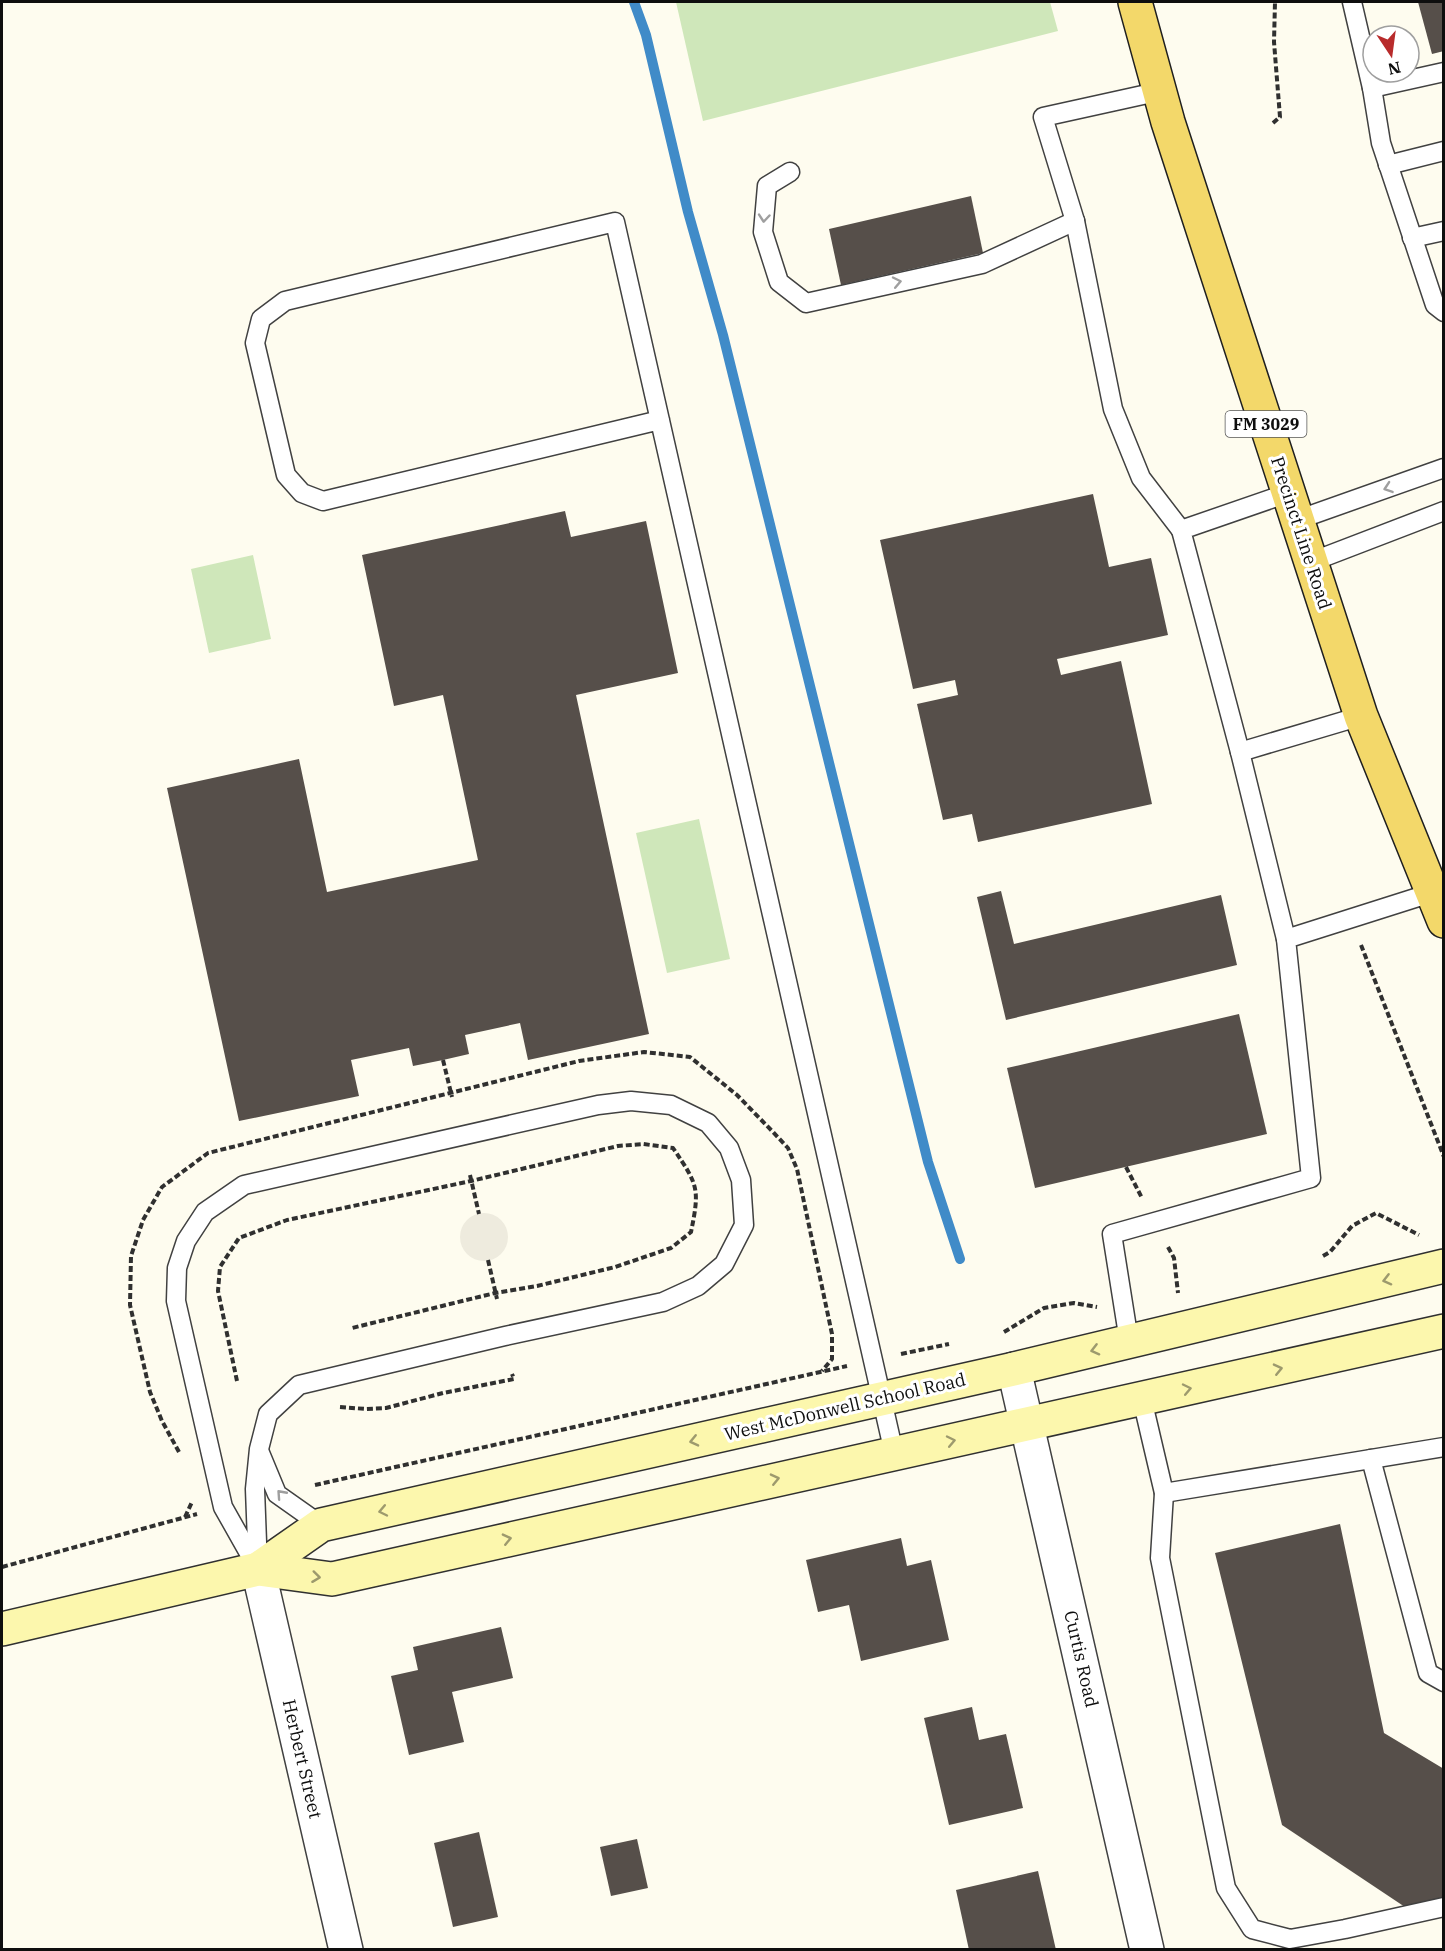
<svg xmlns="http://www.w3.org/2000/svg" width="1445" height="1951" font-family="'IBM Plex Serif',serif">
<rect width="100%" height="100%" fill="#fefcef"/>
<g fill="#cfe7ba">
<polygon points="676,2 1050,2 1058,31 703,121"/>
<polygon points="253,555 271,639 209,653 191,569"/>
<polygon points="699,819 730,959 667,973 636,833"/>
</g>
<circle fill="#eeebde" cx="484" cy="1237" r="24"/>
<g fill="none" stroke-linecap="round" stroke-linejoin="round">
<polyline stroke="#408bc8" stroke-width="10" points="634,2 646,35 688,212 723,335 928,1162 960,1259"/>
</g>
<g fill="#564f4a">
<polygon points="1418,2 1444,2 1444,51 1432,54"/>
<polygon points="971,196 983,253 841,285 829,229"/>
<polygon points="1093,494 1109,567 1151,558 1168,635 1057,659 1061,675 1121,661 1152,804 978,842 972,814 943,820 917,704 958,695 955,680 913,689 880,540"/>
<polygon points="565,511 571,537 646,521 678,673 576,695 649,1034 528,1060 520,1023 465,1035 469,1054 443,1060 413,1066 409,1048 351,1060 359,1096 239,1121 167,788 299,759 327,892 478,860 443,695 394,706 362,555"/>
<polygon points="1001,891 1014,944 1221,895 1237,965 1006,1020 977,897"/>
<polygon points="1239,1014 1267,1134 1035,1188 1007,1068"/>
<polygon points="1340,1524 1384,1733 1444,1769 1444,1898 1405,1907 1282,1825 1215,1553"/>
<polygon points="901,1538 907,1566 931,1560 949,1640 861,1661 849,1605 818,1612 806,1560"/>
<polygon points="501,1627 513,1678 452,1692 464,1742 409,1755 391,1676 418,1670 413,1647"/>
<polygon points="972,1707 979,1740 1006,1734 1023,1808 949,1825 924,1718"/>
<polygon points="479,1832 498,1917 453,1927 434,1843"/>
<polygon points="637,1839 648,1888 611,1896 600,1847"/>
<polygon points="1038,1871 1056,1950 969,1950 956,1890"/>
</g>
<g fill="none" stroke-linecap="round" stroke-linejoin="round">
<defs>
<g id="service">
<polyline points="1352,2 1372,88 1444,72"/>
<polyline points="1372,88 1381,143 1435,305 1444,312"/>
<polyline points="1161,91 1043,117 1075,221 1113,409 1141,478 1181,530"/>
<polyline points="1388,165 1444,151"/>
<polyline points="790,172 767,186 763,232 779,282 806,303 982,264 1075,221"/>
<polyline points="1412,238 1444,231"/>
<polyline points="660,420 323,501 302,493 286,475 255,343 261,319 285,301 615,222 894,1453"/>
<polyline points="1297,520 1444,468"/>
<polyline points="1311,562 1444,511"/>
<polyline points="1240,752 1361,716"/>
<polyline points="1286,939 1240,752 1181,530 1288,493"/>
<polygon points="631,1101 671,1105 708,1123 729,1148 741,1180 744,1225 724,1264 698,1286 663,1302 505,1336 299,1385 268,1414 259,1449 255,1489 258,1569 223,1507 176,1301 177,1268 186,1241 205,1212 244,1185 598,1105"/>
<polyline points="1129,1341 1112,1234 1311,1178 1286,939 1431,893"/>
<polyline points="1142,1399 1164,1493 1160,1558 1226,1888 1252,1929 1290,1939 1345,1929 1444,1907"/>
<polyline points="260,1453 277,1494 321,1525"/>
<polyline points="1371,1459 1428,1673 1444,1682"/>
<polyline points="1164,1493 1444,1447"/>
</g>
<g id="minor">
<polyline points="1014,1369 1147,1950"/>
<polyline points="258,1569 346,1950"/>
</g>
<g id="secondary">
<polyline points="258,1569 321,1525 1014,1369 1444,1266"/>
<polyline points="2,1629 258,1569 332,1579 1444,1331"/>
</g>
<polyline id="primary" points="1135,2 1168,122 1361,716 1444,921"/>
</defs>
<use href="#service" stroke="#414141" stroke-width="21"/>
<use href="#minor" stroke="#414141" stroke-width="36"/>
<use href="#secondary" stroke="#303030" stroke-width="36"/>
<use href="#primary" stroke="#1f1f1f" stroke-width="36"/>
<g stroke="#303030" stroke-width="4" stroke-dasharray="6 3" stroke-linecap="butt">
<polyline points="1273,123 1280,117 1274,42 1275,2"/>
<polyline points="1361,945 1444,1157"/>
<polyline points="443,1060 452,1097"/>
<polyline points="1126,1167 1142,1198"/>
<polyline points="470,1175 479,1214"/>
<polyline points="1168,1247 1174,1258 1178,1293"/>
<polyline points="1323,1256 1330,1252 1352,1226 1376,1213 1419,1235"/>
<polyline points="488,1260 497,1299"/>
<polyline points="1004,1332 1044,1308 1074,1303 1097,1307"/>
<polyline points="901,1354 949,1344"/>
<path d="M 237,1381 L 218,1291 L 220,1267 L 239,1238 L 287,1220 L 471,1181 L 618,1146 L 643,1144 L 673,1148 C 698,1185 700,1188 691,1232 L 671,1248 L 615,1267 L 537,1286 L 495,1293 L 352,1328"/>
<polyline points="340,1407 366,1409 386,1408 443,1393 514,1379 512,1374"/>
<polyline points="179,1452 162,1421 150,1392 130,1305 131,1256 143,1220 162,1187 208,1153 579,1061 644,1052 690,1057 737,1095 773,1132 788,1148 797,1169 832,1334 832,1359 822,1371"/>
<polyline points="315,1485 847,1366"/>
<polyline points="185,1517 192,1502"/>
<polyline points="2,1567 197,1514"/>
</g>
<use href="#service" stroke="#fff" stroke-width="18"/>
<use href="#minor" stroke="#fff" stroke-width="33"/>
<use href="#secondary" stroke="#fcf7ad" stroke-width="33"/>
<use href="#primary" stroke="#f3d86a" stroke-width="33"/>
</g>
<defs><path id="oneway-chevron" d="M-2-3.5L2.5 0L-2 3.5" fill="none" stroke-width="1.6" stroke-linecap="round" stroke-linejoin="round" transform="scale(1.5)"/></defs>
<g stroke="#9f9f9f">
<use href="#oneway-chevron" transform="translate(764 218) rotate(95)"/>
<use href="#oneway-chevron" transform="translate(897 282) rotate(-12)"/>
<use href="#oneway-chevron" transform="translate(1388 488) rotate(161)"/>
<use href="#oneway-chevron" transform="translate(281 1494) rotate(-132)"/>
</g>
<g stroke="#9d9a6d">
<use href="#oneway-chevron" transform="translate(1387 1280) rotate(166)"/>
<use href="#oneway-chevron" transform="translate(1095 1350) rotate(166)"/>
<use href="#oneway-chevron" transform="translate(1278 1369) rotate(-13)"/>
<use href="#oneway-chevron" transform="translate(1187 1389) rotate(-12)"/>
<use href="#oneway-chevron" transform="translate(694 1441) rotate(167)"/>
<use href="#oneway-chevron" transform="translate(951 1441) rotate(-12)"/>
<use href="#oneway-chevron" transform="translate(775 1479) rotate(-13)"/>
<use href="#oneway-chevron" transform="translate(383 1511) rotate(168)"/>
<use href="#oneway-chevron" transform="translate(507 1539) rotate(-13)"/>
<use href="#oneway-chevron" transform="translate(316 1577) rotate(7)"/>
</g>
<g text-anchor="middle" stroke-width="6" stroke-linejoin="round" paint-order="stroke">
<rect fill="#fff" stroke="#565656" stroke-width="1.5" x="1225.5" y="411" width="81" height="26" rx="4.5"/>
<g font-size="16" font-weight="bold" fill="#0e0e0e">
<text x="1266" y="430">FM 3029</text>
</g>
<g font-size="18" fill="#0e0e0e" stroke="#fff">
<text transform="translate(1301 533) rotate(72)" y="6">Precinct Line Road</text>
<text transform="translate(845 1407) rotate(-13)" y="6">West McDonwell School Road</text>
<text transform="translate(1081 1659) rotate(77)" y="6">Curtis Road</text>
<text transform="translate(302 1759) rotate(77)" y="6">Herbert Street</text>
</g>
</g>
<rect width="1445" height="1951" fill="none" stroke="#0e0e0e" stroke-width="6"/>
<g transform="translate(1391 54) rotate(167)"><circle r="28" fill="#ffffff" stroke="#9f9f9f" stroke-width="1.5"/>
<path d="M0-4.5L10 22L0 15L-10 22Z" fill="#b82b2b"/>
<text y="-9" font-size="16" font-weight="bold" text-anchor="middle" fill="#0e0e0e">N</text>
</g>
</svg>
